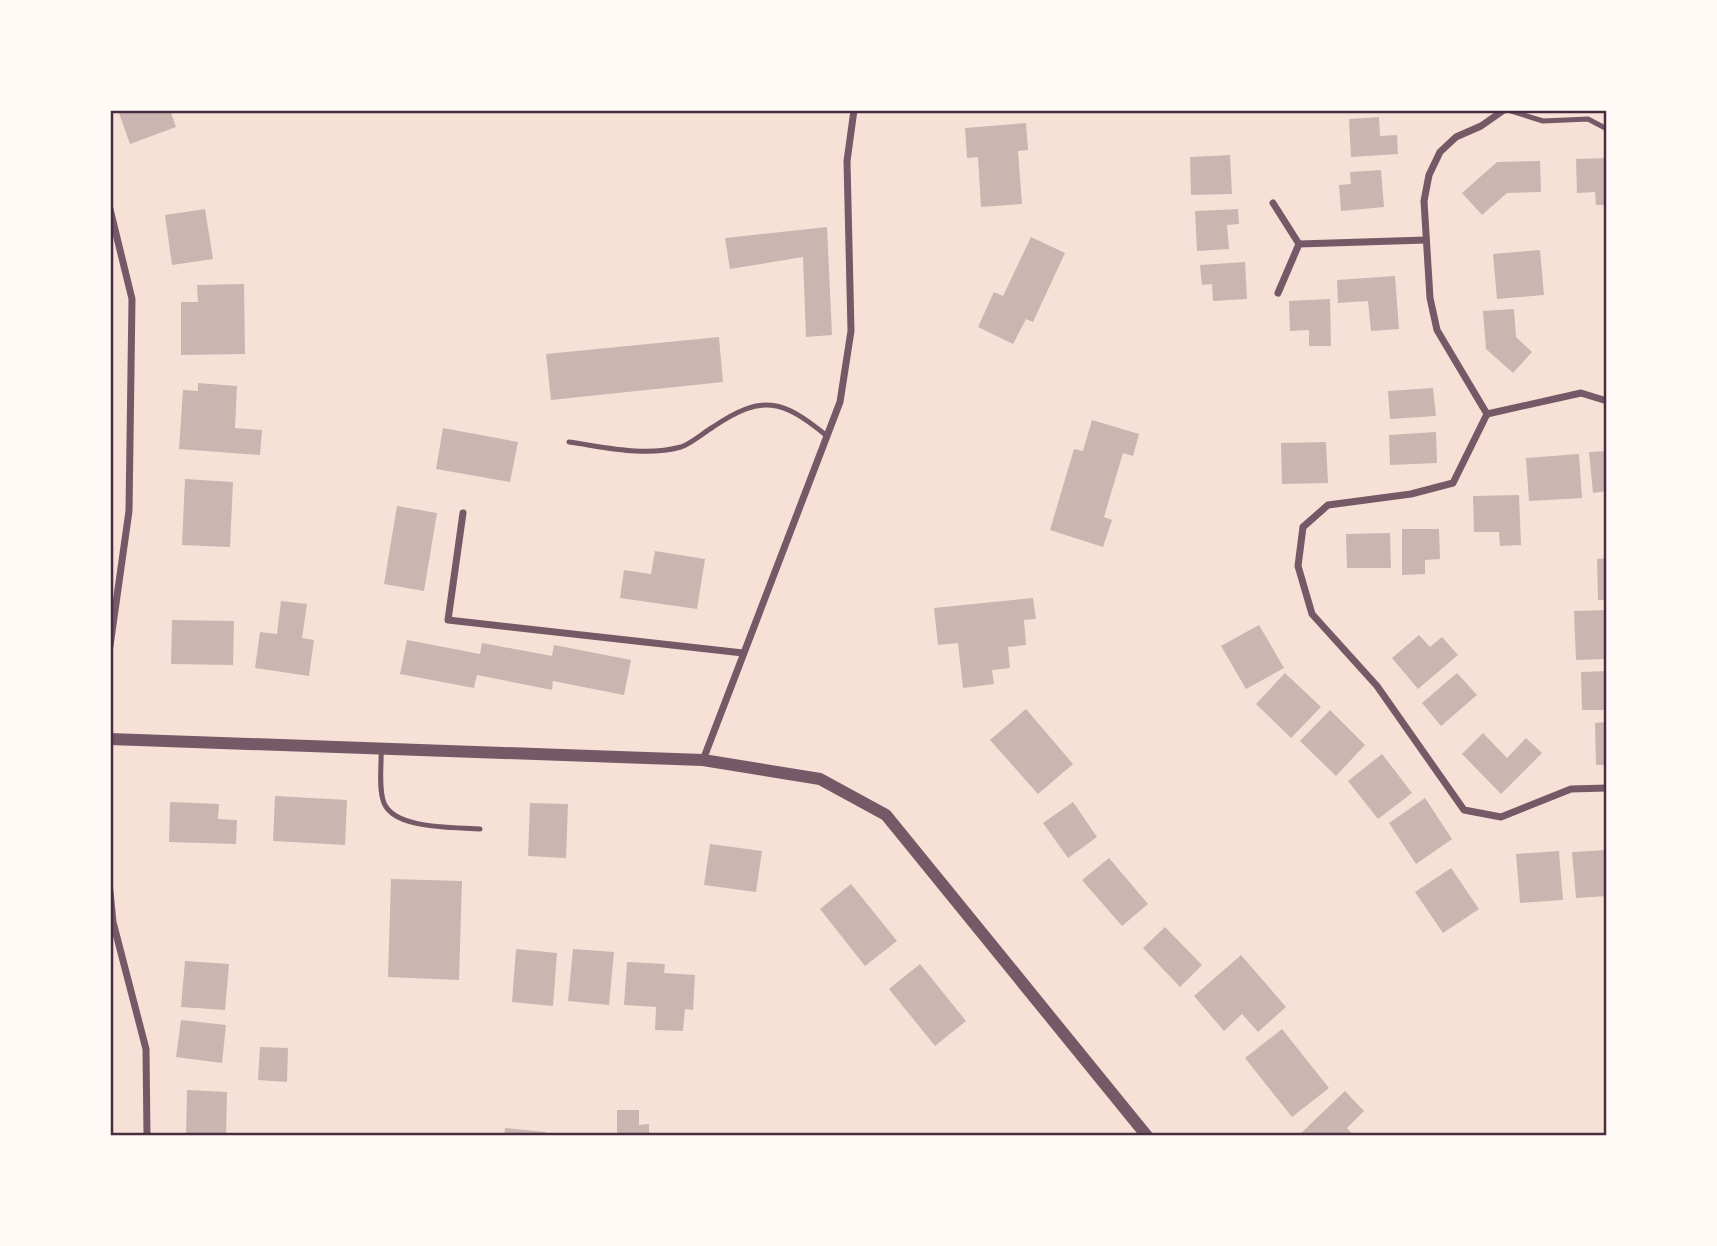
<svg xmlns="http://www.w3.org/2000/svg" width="1717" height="1246" font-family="'PT Sans Narrow',sans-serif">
<rect width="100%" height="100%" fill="#f7e1d7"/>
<g fill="#ccb4b1">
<polygon points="118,110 170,110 176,127 130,144"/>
<polygon points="1379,117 1380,136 1397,135 1398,154 1351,157 1349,119"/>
<polygon points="1026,123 1028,150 1018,151 1022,204 981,207 978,157 967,158 965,128"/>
<polygon points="1230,155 1232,194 1191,195 1190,157"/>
<polygon points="1607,158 1607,205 1596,205 1595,192 1577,193 1576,159"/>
<polygon points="1540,161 1541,192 1507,193 1482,215 1462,193 1497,162"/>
<polygon points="1381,170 1384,207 1341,211 1339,185 1351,184 1350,172"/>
<polygon points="205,209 213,259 172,265 165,215"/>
<polygon points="1238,209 1239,224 1227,225 1229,249 1197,251 1195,211"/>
<polygon points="827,227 832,335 806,337 803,257 730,269 725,238"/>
<polygon points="1031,237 1065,253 1033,322 1026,319 1013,344 978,327 994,292 1003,296"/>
<polygon points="1540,250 1544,295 1497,299 1493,254"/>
<polygon points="1245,262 1247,299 1213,301 1212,284 1202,285 1200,265"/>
<polygon points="1395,276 1399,329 1371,331 1368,301 1338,303 1337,280"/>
<polygon points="244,284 245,354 181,355 181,302 198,302 197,285"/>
<polygon points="1330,299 1331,346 1309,346 1309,330 1290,331 1289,301"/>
<polygon points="1514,309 1516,337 1532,352 1513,373 1486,349 1483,311"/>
<polygon points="719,337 723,382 551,400 546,354"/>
<polygon points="198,383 237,386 235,428 262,430 260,455 179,449 183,390 198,391"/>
<polygon points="1433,388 1436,416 1390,419 1388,391"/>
<polygon points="1092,420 1139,434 1133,456 1123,453 1104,517 1112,520 1103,547 1050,530 1074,449 1083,451"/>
<polygon points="443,428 518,442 510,482 436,469"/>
<polygon points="1436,432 1437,463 1390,465 1389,435"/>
<polygon points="1326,442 1328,483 1282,484 1281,443"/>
<polygon points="1607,451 1607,491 1593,493 1589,452"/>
<polygon points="1579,454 1582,498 1529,501 1526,458"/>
<polygon points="185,479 233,482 230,547 182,545"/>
<polygon points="1519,495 1521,545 1500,546 1499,532 1474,532 1473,496"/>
<polygon points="397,506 437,513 424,591 384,584"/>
<polygon points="1402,529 1439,529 1440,559 1425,560 1425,574 1402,575"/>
<polygon points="1390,533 1391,568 1347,568 1346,534"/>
<polygon points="655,551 705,559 697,609 620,598 624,570 651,574"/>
<polygon points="1607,558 1607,600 1598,600 1597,559"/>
<polygon points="1033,598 1036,619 1024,620 1026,645 1008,647 1010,668 992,670 994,684 963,688 958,643 938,645 934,608"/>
<polygon points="281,601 307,604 302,638 314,640 309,676 255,668 260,632 277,634"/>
<polygon points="1607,610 1607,659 1576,660 1574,611"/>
<polygon points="172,620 234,621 233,665 171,664"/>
<polygon points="1259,625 1284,668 1246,689 1221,646"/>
<polygon points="1419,635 1430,647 1442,637 1458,655 1418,689 1392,658"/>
<polygon points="407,640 480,654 482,643 552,656 554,645 631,660 624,695 553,681 552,690 477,675 474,688 400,674"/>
<polygon points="1607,671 1607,710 1582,710 1581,672"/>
<polygon points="1285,673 1321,707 1291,738 1256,704"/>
<polygon points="1457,673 1477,695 1441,726 1422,703"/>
<polygon points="1026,709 1073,764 1038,794 990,740"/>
<polygon points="1330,710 1365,745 1336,776 1300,741"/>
<polygon points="1607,722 1607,765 1596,765 1595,723"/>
<polygon points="1483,733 1507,758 1526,738 1542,753 1501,794 1462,754"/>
<polygon points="1382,754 1412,793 1378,819 1348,781"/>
<polygon points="275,796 347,800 345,845 273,841"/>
<polygon points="1425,798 1452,839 1416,864 1389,823"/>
<polygon points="170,802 219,804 218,819 237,820 236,844 169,842"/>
<polygon points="1073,802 1097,837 1068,858 1043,823"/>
<polygon points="530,803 568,804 566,858 528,856"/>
<polygon points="710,844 762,851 756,892 704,885"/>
<polygon points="1607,850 1607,896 1576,898 1572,852"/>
<polygon points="1559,851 1563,900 1520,903 1516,854"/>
<polygon points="1109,858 1148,904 1122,926 1082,880"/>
<polygon points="1451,868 1479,909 1443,933 1415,892"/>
<polygon points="391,879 462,881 459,980 388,977"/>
<polygon points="851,884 897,941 865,966 820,909"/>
<polygon points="1165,927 1202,965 1180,987 1143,948"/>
<polygon points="516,949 557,953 553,1006 512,1002"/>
<polygon points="573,949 614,952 609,1005 568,1001"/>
<polygon points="1241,955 1286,1007 1258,1032 1242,1014 1224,1031 1194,996"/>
<polygon points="185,961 229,964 225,1010 181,1007"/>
<polygon points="627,962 665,964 664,973 695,975 693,1010 685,1009 683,1031 655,1030 656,1007 624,1005"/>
<polygon points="920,964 966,1021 935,1046 889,989"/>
<polygon points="181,1020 226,1025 222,1063 176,1057"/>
<polygon points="1282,1029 1329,1088 1292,1117 1245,1058"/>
<polygon points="260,1047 288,1048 287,1082 258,1080"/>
<polygon points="187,1090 227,1092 226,1136 186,1136"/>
<polygon points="1345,1091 1364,1111 1347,1128 1354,1136 1298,1136"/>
<polygon points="617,1110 639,1110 639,1125 649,1124 649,1136 617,1136"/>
<polygon points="505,1128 546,1132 546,1136 504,1136"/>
</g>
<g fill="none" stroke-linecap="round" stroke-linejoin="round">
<g stroke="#755966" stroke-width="5">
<polyline points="1508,110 1543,121 1588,119 1607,129"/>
<path d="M 569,442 C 605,447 644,457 681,447 C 692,443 703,433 713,427 C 762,394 782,399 827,436"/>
<path d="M 381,749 C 382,764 378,788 384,803 C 395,830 456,827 480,829"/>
</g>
<g stroke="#755966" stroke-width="7">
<polyline points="1273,203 1299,244"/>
<polyline points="110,209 132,299 129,511 110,646"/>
<polyline points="1278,293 1299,244 1426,240"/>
<polyline points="1487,414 1453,483 1411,494 1328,505 1303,527 1298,566 1312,614 1377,686 1464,810 1501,817 1571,789 1607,788"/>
<polyline points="1487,414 1437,330 1430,298 1424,201 1429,175 1440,152 1456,137 1481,126 1504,110"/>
<polyline points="1487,414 1581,393 1607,401"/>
<polyline points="463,513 448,620 743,653"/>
<polyline points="703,760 840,402 851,331 847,161 854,110"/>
<polyline points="110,891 113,922 146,1049 147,1136"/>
</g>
<polyline stroke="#755966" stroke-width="12" points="110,739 703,760 820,779 886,815 1147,1136"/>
</g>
<rect width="1717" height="1246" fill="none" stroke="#fffaf5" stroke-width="224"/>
<rect x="112" y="112" width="1493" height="1022" fill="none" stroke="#4a2c40" stroke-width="2.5"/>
</svg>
